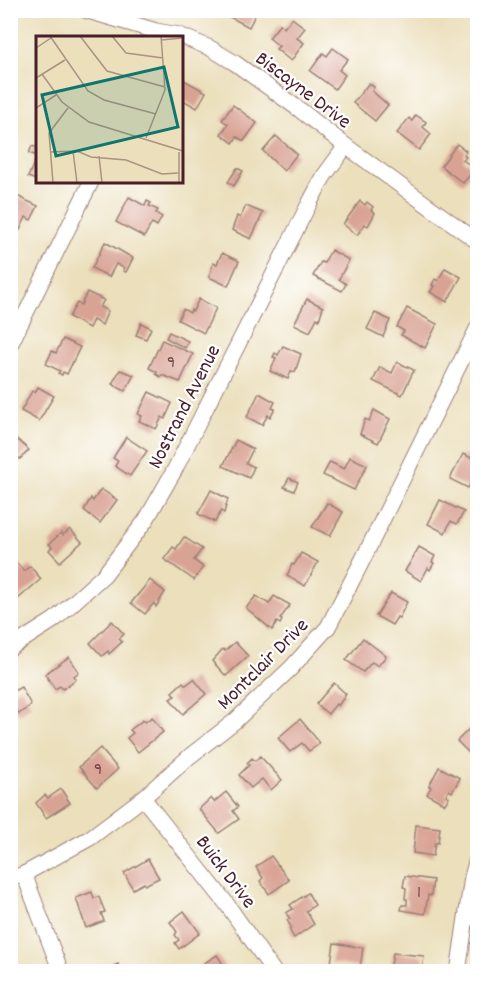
<svg xmlns="http://www.w3.org/2000/svg" width="488" height="982" font-family="Dekko,sans-serif">
<rect width="100%" height="100%" fill="#fff"/>
<filter id="ink" filterUnits="userSpaceOnUse"><feTurbulence type="fractalNoise" baseFrequency=".0167" numOctaves="2"/><feDisplacementMap in="SourceGraphic" scale="12" xChannelSelector="R" yChannelSelector="G"/><feConvolveMatrix kernelMatrix="1 2 1 2 8 2 1 2 1" color-interpolation-filters="sRGB"/></filter>
<filter id="wash" filterUnits="userSpaceOnUse"><feTurbulence type="fractalNoise" baseFrequency=".008" numOctaves="4" result="noise"/><feDisplacementMap in="SourceGraphic" scale="24" xChannelSelector="R" yChannelSelector="G"/><feGaussianBlur stdDeviation="1.35" result="paint"/><feColorMatrix in="noise" values="0 0 0 0 0 0 0 0 0 0 0 0 0 0 0 0 0 1.4 0 .05"/><feComposite in="paint" operator="in"/></filter>
<g filter="url(#wash)">
<rect width="100%" height="100%" fill="#ebdfbc"/>
<g id="blocks">
<g fill="#d9a394">
<polygon points="224,10 255,10 257,11 249,27 222,13"/>
<polygon points="292,18 305,28 297,38 304,43 291,61 276,49 279,46 269,38 280,24 284,28"/>
<polygon points="333,48 348,59 339,70 345,75 335,89 310,71 323,53 327,56"/>
<polygon points="182,79 206,92 197,108 185,101 182,108"/>
<polygon points="369,83 374,87 372,91 388,105 375,121 353,103"/>
<polygon points="233,105 257,123 244,141 237,137 233,143 221,134 228,124 222,120"/>
<polygon points="416,115 426,122 423,127 431,134 419,150 397,133 409,118 412,121"/>
<polygon points="276,136 297,154 284,171 263,151"/>
<polygon points="457,144 466,151 464,155 466,157 463,160 475,169 463,183 441,166"/>
<polygon points="32,146 38,148 38,181 28,177 37,156 29,153"/>
<polygon points="237,168 243,171 234,186 228,182"/>
<polygon points="17,196 38,206 31,220 26,217 20,230 10,226 10,211"/>
<polygon points="129,197 145,206 147,201 151,203 149,206 158,210 156,213 162,217 157,226 152,223 144,237 116,222"/>
<polygon points="360,201 365,205 367,202 373,207 371,210 375,213 368,226 365,224 357,235 343,224"/>
<polygon points="246,206 263,213 251,239 232,230 237,216 240,218"/>
<polygon points="105,242 133,258 126,272 123,271 124,268 116,264 109,277 92,268"/>
<polygon points="331,250 349,260 339,279 346,284 342,291 313,276 321,262 324,263"/>
<polygon points="222,253 239,261 228,286 209,277 213,263 217,264"/>
<polygon points="445,268 461,277 447,302 430,292 434,286 432,285 435,279 438,281"/>
<polygon points="87,292 104,300 100,307 108,311 102,325 93,320 89,328 69,317 77,303 81,305"/>
<polygon points="199,299 216,308 204,333 178,320 183,309 190,313 191,310 193,311"/>
<polygon points="307,299 323,307 319,320 317,318 310,332 294,324"/>
<polygon points="407,308 437,324 425,348 401,335 404,331 397,327"/>
<polygon points="375,313 390,320 383,337 367,329"/>
<polygon points="141,323 151,328 146,339 136,335"/>
<polygon points="169,332 188,341 185,348 166,338"/>
<polygon points="63,339 80,347 67,374 63,372 62,375 58,373 60,371 46,364 52,351 56,353"/>
<polygon points="162,340 193,354 180,382 162,375 161,377 156,374 157,372 149,368"/>
<polygon points="283,346 301,354 295,372 291,371 288,379 270,371 276,358 273,357 275,353 278,355"/>
<polygon points="397,362 414,370 402,395 373,381 380,367 392,373"/>
<polygon points="120,370 134,375 125,391 112,384"/>
<polygon points="38,387 54,396 39,421 21,411 32,391 35,393"/>
<polygon points="149,392 172,403 165,419 162,417 156,429 139,421 142,416 138,414"/>
<polygon points="259,393 275,402 272,408 275,409 270,417 268,415 262,425 247,417"/>
<polygon points="374,410 390,419 378,443 360,434 365,419 369,421"/>
<polygon points="10,433 29,450 20,459 16,456 10,461"/>
<polygon points="126,437 147,451 130,476 115,466 118,461 113,458"/>
<polygon points="236,440 253,449 246,463 254,467 249,478 223,466"/>
<polygon points="463,454 478,461 478,478 474,476 468,488 450,479"/>
<polygon points="350,457 367,465 354,490 323,475 330,462 344,469"/>
<polygon points="289,478 298,482 294,491 284,487"/>
<polygon points="101,489 117,500 100,523 84,510 91,498 93,501"/>
<polygon points="211,490 228,499 224,513 221,511 215,522 198,514"/>
<polygon points="440,500 464,512 457,524 451,521 445,533 428,524"/>
<polygon points="327,503 343,512 330,536 312,527"/>
<polygon points="70,529 82,542 60,562 49,550 52,547 49,544 61,533 63,535"/>
<polygon points="184,537 202,549 194,560 203,567 194,580 164,559 173,547 176,549"/>
<polygon points="419,547 435,556 432,562 434,563 430,570 428,568 421,581 405,571"/>
<polygon points="301,553 318,562 305,586 287,576 292,564 294,565"/>
<polygon points="14,560 24,571 30,566 41,579 19,598 10,589 10,563"/>
<polygon points="150,580 165,592 156,607 154,603 145,614 131,603"/>
<polygon points="391,593 407,602 399,618 397,617 392,625 376,616"/>
<polygon points="256,596 269,604 274,596 290,605 280,619 282,620 280,624 277,622 272,630 246,608"/>
<polygon points="112,621 124,634 119,639 122,642 109,654 108,651 102,656 90,643"/>
<polygon points="363,638 386,656 378,666 372,662 363,672 346,660"/>
<polygon points="235,642 248,656 226,676 212,661 223,649 225,651"/>
<polygon points="69,657 79,672 74,676 76,679 63,689 60,686 55,689 45,674"/>
<polygon points="194,679 206,694 183,714 170,699 175,696 172,692 183,682 186,685"/>
<polygon points="334,683 346,694 338,706 336,704 328,714 316,704"/>
<polygon points="21,687 31,705 19,714 17,711 10,715 10,693"/>
<polygon points="152,717 163,732 138,752 127,738 133,733 130,730 143,720 145,722"/>
<polygon points="300,719 320,743 309,751 302,743 290,752 278,738"/>
<polygon points="478,720 478,759 476,760 457,741"/>
<polygon points="100,748 118,769 97,788 79,767"/>
<polygon points="260,756 282,780 271,790 262,779 251,788 239,775 249,765 247,763 252,758 255,761"/>
<polygon points="439,767 460,778 452,792 449,790 446,795 449,797 445,804 427,794 431,787 429,786"/>
<polygon points="61,789 70,803 46,818 36,803 45,795 48,798"/>
<polygon points="226,792 238,807 233,811 239,819 219,833 199,809 211,798 214,802"/>
<polygon points="416,825 440,828 438,843 435,843 433,856 413,853"/>
<polygon points="271,856 289,880 269,894 260,881 263,878 256,867"/>
<polygon points="148,859 159,878 145,885 144,883 133,889 124,873"/>
<polygon points="405,876 433,880 431,896 428,895 425,914 401,910 402,905 407,905 407,899 405,899 406,888 403,887"/>
<polygon points="92,892 94,898 99,897 105,912 101,913 104,921 86,928 76,898"/>
<polygon points="308,893 315,905 306,911 314,924 294,938 289,929 291,927 287,920 290,919 286,913 293,909 290,905"/>
<polygon points="184,911 200,933 179,949 175,943 179,940 175,935 177,932 170,922"/>
<polygon points="334,943 363,948 360,968 331,963"/>
<polygon points="393,953 424,956 422,972 390,972"/>
<polygon points="217,955 228,972 205,972 201,965"/>
<polygon points="118,964 121,970 124,969 126,972 100,972"/>
</g>
</g>
</g>
<g filter="url(#ink)">
<use href="#blocks" fill-opacity="0" stroke="#9a7f74" stroke-width="1.5"/>
<g fill="none" stroke-linecap="round" stroke-linejoin="round">
<defs>
<g id="minor">
<polyline points="85,10 156,31 179,35 210,48 235,63 300,110 346,146 478,242"/>
<polyline points="10,345 91,182"/>
<polyline points="10,648 54,620 104,575 146,520 174,471 310,202 324,176 346,146"/>
<polyline points="143,798 226,903 274,972"/>
<polyline points="24,874 61,972"/>
<polyline points="10,879 24,874 90,838 143,798 190,756 235,721 291,668 328,627 359,567 478,327"/>
<polyline points="458,972 472,877 478,855"/>
</g>
</defs>
<use href="#minor" stroke="#9a7f74" stroke-width="17"/>
<use href="#minor" stroke="#fff" stroke-width="15"/>
</g>
</g>
<g text-anchor="middle" stroke-width="4.5" stroke-linejoin="round" paint-order="stroke">
<g font-size="18" fill="#6e4045">
<text x="171" y="367">9</text>
<text x="98" y="774">9</text>
<text x="419" y="897">1</text>
</g>
<g font-size="21" fill="#4a1f2b" stroke="#fff">
<text transform="translate(304 89) rotate(37)" y="7">Biscayne Drive</text>
<text transform="translate(183 406) rotate(-63)" y="7">Nostrand Avenue</text>
<text transform="translate(262 663) rotate(-45)" y="7">Montclair Drive</text>
<text transform="translate(227 871) rotate(53)" y="7">Buick Drive</text>
</g>
</g>
<g transform="translate(36 36)">
<rect width="147" height="147" fill="#ebdfbc"/>
<path fill="none" stroke="#ab9282" stroke-width="1.5" d="M 14,0 L 52,55 L 68,64 L 120,78M 44,0 L 71,35 L 129,51M 76,0 L 90,17 L 127,22M 125,4 L 147,2M 0,12 L 15,2M 6,38 L 26,66 L 53,86 L 147,115M 0,42 L 29,24M 0,72 L 20,59M 110,102 L 129,54 L 125,0M 37,115 L 41,147M 14,116 L 41,115 L 55,121 L 90,124 L 126,138 L 142,137M 143,116 L 143,147M 63,120 L 66,147M 17,147 L 13,97 L 32,72"/>
<path fill="#0f766e" fill-opacity="0.15" stroke="#0f766e" stroke-width="3" d="M 128,31 L 142,91 L 20,120 L 6,59 Z"/>
<rect width="147" height="147" fill="none" stroke="#4a1f2b" stroke-width="3"/>
</g>
<rect width="488" height="982" fill="none" stroke="#fff" stroke-width="36"/>
</svg>
